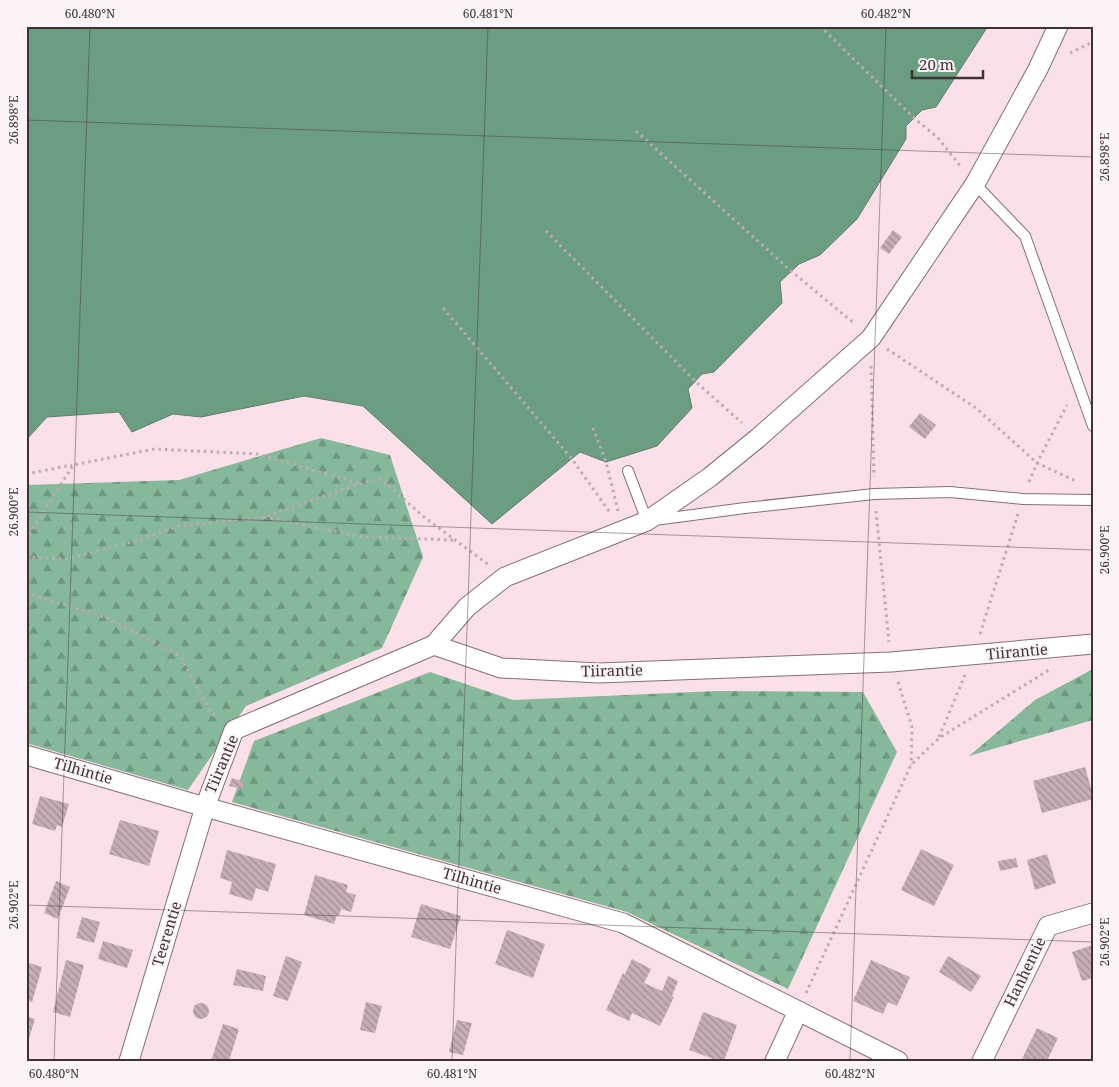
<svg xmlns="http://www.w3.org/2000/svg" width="1119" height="1087" font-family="'Noto Serif',serif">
<defs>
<pattern id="forest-firs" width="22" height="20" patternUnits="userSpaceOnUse" patternTransform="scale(1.25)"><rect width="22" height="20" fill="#85b99a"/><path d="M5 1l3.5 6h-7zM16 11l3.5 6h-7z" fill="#6e977e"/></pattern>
<pattern id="building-back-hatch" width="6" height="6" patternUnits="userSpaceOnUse" patternTransform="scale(1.25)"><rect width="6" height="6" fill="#c6adb6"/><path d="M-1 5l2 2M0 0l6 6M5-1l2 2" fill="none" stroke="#a28d95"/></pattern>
</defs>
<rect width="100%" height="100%" fill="#fbe0ea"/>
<g fill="url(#forest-firs)">
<polygon points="321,438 390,455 423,557 382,648 246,706 188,790 26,743 26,485 179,480"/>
<polygon points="1093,669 1093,720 969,756 1035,700"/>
<polygon points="430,672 513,700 717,691 863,692 897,752 788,989 627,912 232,802 254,741"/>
</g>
<polygon fill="#6b9e80" stroke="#5d7e6a" points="26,26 988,26 936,107 922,110 906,126 906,139 857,219 820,255 799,264 780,282 782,303 714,372 702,374 688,389 692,408 657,446 606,462 580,452 492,524 363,406 304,396 201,417 173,414 132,432 119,412 47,417 26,440"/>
<g fill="url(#building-back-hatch)">
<polygon points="893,230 902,237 889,254 880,248"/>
<polygon points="920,413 936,425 925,439 909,427"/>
<polygon points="1085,767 1093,795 1093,799 1042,813 1033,781"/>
<polygon points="232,778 245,782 242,789 229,786"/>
<polygon points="40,796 69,804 62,827 57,825 55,831 32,824"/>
<polygon points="120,820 159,831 149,866 109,854"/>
<polygon points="921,849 954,865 934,906 901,890"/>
<polygon points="227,850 276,864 268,892 256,888 252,901 229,894 232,882 220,878"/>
<polygon points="1047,854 1056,883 1035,890 1027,860"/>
<polygon points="1016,858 1018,867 1000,871 998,861"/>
<polygon points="315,875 348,885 346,892 356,895 351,912 341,909 339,916 337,915 334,924 304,915"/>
<polygon points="56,881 70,887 58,919 44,913"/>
<polygon points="421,904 461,916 450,949 411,937"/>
<polygon points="82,917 100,922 94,943 76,938"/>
<polygon points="507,930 545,944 533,978 495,964"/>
<polygon points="103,941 133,950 127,968 98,959"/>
<polygon points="1093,945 1093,978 1082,981 1072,952"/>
<polygon points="286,956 302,962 288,1001 273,996"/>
<polygon points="948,956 981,976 971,992 939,972"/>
<polygon points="632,959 651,969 644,983 662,991 668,976 678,981 672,996 674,997 660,1026 632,1013 629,1021 606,1010 623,973 625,974"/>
<polygon points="66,960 84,965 70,1017 53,1012"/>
<polygon points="871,960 910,977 897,1006 888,1002 883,1014 853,1001"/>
<polygon points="26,962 42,967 32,1002 26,1000"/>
<polygon points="237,969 266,976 263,991 233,985"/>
<polygon points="366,1002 382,1006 375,1033 360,1030"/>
<circle cx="201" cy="1011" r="8"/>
<polygon points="703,1012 737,1025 724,1061 719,1061 689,1050"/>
<polygon points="26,1016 35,1019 27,1045 26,1045"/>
<polygon points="457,1020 472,1023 463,1055 449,1052"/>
<polygon points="223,1024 239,1029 229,1061 211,1061"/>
<polygon points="1037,1028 1058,1038 1047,1061 1021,1061"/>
</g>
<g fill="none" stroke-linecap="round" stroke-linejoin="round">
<defs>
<g id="lane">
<polyline points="975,184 1025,236 1093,426"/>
<polyline points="628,471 647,521 745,508 874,494 950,492 1023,499 1093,500"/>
</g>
<g id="street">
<polyline points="434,645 467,607 505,577 647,521 710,477 758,438 871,338 975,184 1038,69 1058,26"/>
<polyline points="26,755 205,807 623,923 898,1061"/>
<polyline points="129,1061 205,807 234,730 434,645 501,668 599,673 891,662 1093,644"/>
<polyline points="775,1061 798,1011"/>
<polyline points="982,1061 1048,926 1093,913"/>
</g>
</defs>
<use href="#lane" stroke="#856e77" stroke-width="12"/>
<use href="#street" stroke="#856e77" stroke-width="21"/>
<g stroke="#bfa9b2" stroke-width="3" stroke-dasharray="2.5 4" stroke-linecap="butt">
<polyline points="820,26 914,118 938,138 961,167"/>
<polyline points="1070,53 1093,42"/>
<polyline points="636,131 791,271 855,324"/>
<polyline points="546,231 695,381 742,423"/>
<polyline points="443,308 572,459 611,514"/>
<polyline points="887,349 976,408 1037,463 1078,482"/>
<polyline points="871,366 874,477"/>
<polyline points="593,428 606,462 618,511"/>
<polyline points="26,474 72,465"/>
<polyline points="1029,482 1037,463 1067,405"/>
<polyline points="876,511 889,642"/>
<polyline points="264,517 364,537 454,540"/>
<polyline points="26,540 73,465 155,449 257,454 358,483"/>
<polyline points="26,557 67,559 135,541 178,526 264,517 358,484 381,479 424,517 489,565"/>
<polyline points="26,593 108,618 180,656 212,714 218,718"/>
<polyline points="980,634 1018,514"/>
<polyline points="898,682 912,727 911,765"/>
<polyline points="939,737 965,675"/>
<polyline points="806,993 911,765 939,738 1049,670"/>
</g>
<use href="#lane" stroke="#fff" stroke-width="10"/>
<use href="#street" stroke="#fff" stroke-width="19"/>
</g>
<path fill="none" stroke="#3d3337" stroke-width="1" stroke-opacity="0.45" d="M 26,120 L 1093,157M 26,512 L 1093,550M 26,905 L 1093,942M 54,1061 L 90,26M 452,1061 L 488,26M 850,1061 L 886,26"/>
<g text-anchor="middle" stroke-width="4" stroke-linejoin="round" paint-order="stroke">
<g font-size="15" fill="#3d3337" stroke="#fdf2f6">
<text transform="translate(1017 652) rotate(-5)" y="5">Tiirantie</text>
<text transform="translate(612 671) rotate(-1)" y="5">Tiirantie</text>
<text transform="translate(222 764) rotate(-67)" y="5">Tiirantie</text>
<text transform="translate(83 771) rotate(16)" y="5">Tilhintie</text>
<text transform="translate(472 881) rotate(16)" y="5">Tilhintie</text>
<text transform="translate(167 934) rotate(-73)" y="5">Teerentie</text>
<text transform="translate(1025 972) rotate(-64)" y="5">Hanhentie</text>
</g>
</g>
<rect width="1119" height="1087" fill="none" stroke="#fdf2f6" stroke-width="55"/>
<path d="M912 70v8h71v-8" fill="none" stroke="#3d3337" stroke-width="2.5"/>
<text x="919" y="70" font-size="15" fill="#3d3337" stroke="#fdf2f6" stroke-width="4" paint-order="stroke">20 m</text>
<rect x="28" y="28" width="1064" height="1032" fill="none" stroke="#3d3337" stroke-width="2"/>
<g font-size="12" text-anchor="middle" fill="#3d3337">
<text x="90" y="18">60.480°N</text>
<text x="488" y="18">60.481°N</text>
<text x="886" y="18">60.482°N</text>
<text transform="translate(14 120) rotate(-90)" y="4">26.898°E</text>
<text transform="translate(1105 157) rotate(-90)" y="4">26.898°E</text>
<text transform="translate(14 512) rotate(-90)" y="4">26.900°E</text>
<text transform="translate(1105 550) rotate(-90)" y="4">26.900°E</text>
<text transform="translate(14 905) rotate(-90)" y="4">26.902°E</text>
<text transform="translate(1105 942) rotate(-90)" y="4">26.902°E</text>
<text x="54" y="1078">60.480°N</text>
<text x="452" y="1078">60.481°N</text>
<text x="850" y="1078">60.482°N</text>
</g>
</svg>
